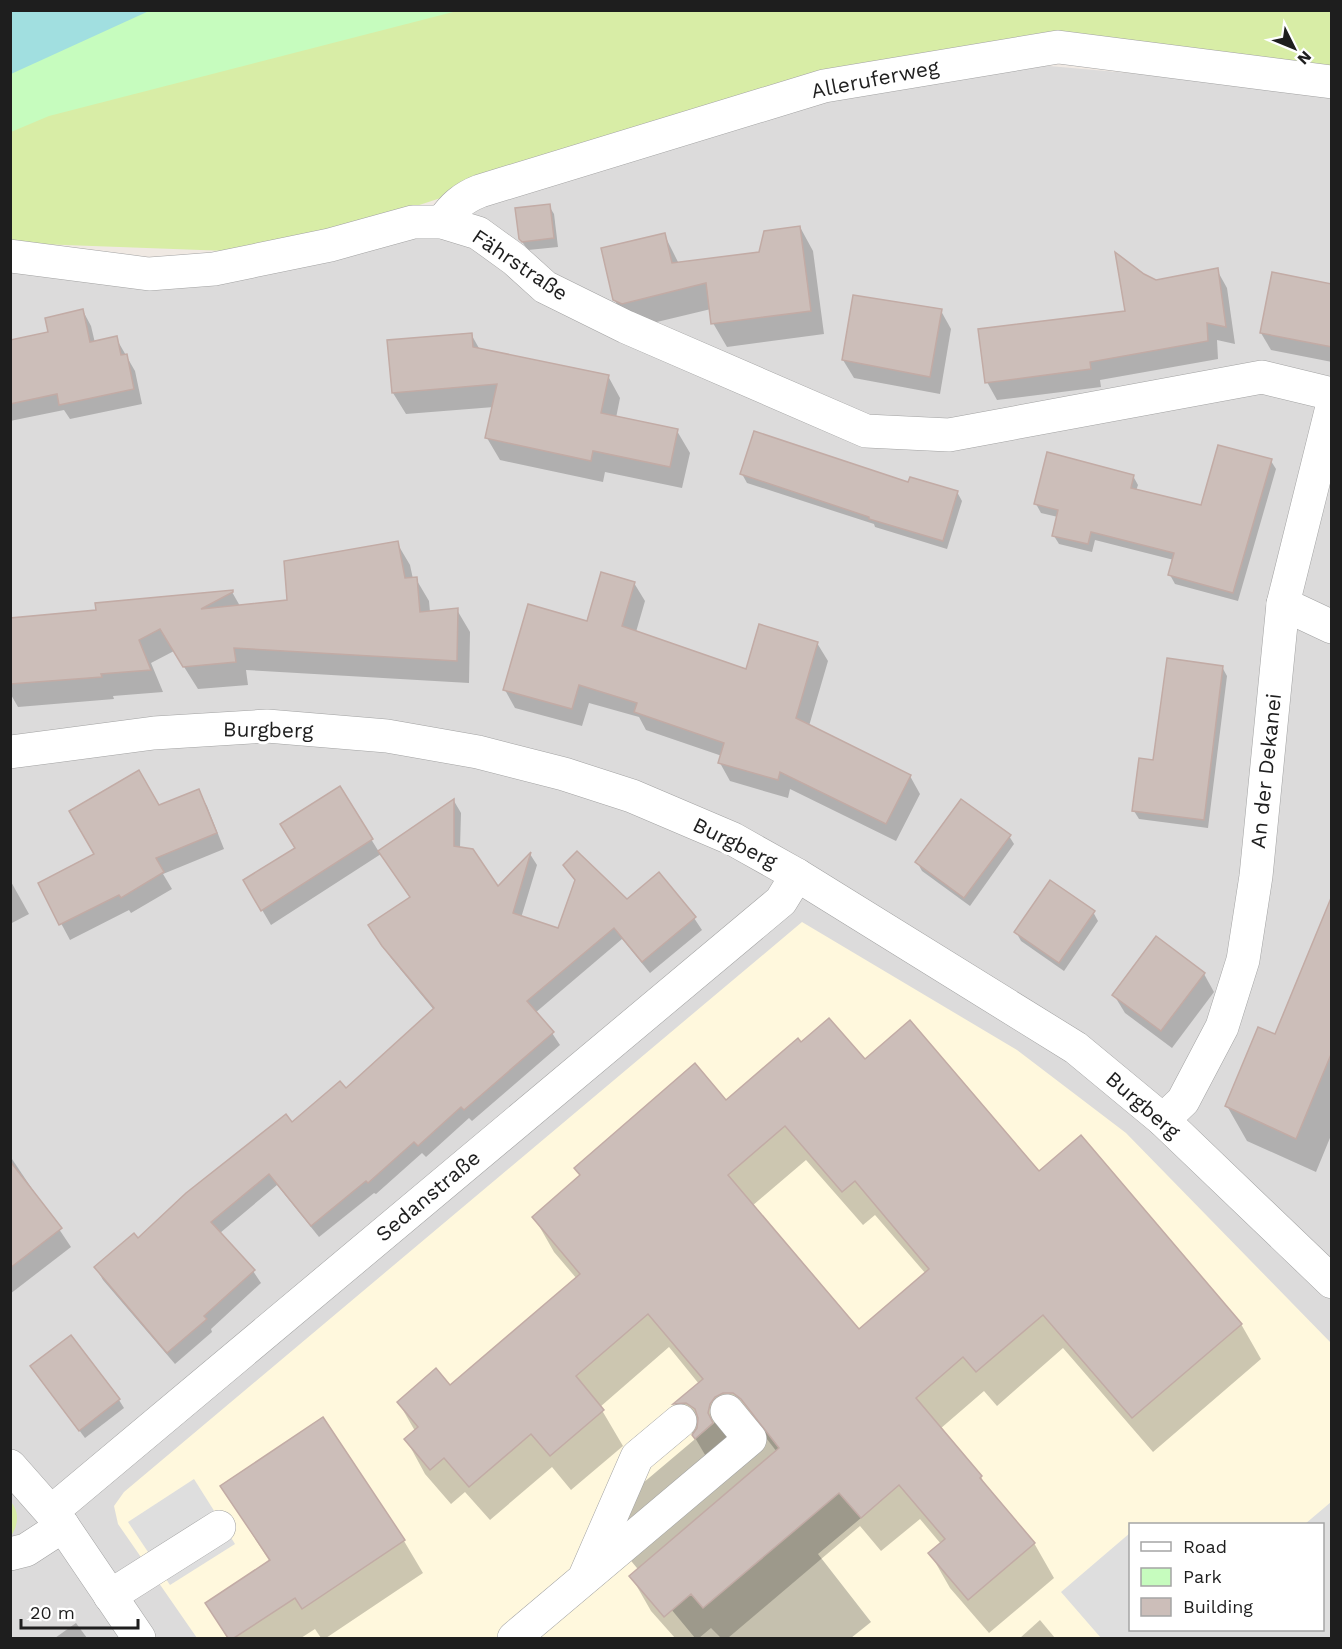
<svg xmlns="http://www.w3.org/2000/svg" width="1342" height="1649" font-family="'Work Sans',sans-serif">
<rect width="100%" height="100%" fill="#f0e9e3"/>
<path fill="#dcdbdb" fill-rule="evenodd" d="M 1038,65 L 1331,91 L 1331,1638 L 11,1638 L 11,262 L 296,267 L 815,94 ZM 1130,1524 L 1322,1524 L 1322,1630 L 1130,1630 Z"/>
<path fill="#fff8dd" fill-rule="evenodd" d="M 802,922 L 1017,1050 L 1126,1133 L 1331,1343 L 1331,1638 L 197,1638 L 118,1524 L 114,1506 L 124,1492 ZM 1130,1524 L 1322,1524 L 1322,1630 L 1130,1630 Z"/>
<polygon fill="#c5c0ae" points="739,1402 765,1432 779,1422 861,1518 818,1554 871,1622 851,1638 695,1638 598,1521"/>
<g fill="#d8eda6">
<polygon points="149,10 1332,11 1331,77 1035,47 810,78 287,248 228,251 11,243 10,74"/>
<path d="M 11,1502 C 20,1512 18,1526 11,1536 Z"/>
</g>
<polygon fill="#c6fcbe" points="11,11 457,11 49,116 11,132"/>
<g fill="#dedede">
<polygon points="194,1479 235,1544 170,1585 128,1522"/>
<polygon points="1331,1502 1331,1638 1101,1638 1061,1592 1130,1533 1130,1630 1322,1630 1322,1524 1305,1524"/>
</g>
<polygon fill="#a1dfe0" points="11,10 149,10 149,11 11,74"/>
<g fill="#0003" fill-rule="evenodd">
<polygon points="549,206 554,214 558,247 528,250 520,239"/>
<polygon points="800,227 813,251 824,334 727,347 713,323 711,309 636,327 628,323 614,299 664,234 679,264 760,253"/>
<polygon points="1217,270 1227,288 1235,344 1217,340 1218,359 1100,380 1101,387 997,400 987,382 1127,312 1143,275 1156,281"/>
<polygon points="1332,285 1332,362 1271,350 1261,333"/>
<polygon points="83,311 91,326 95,343 116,338 135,371 142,404 70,419 64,410 10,421 10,342 49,333"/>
<polygon points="941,311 951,329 940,394 854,378 843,360"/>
<polygon points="471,334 480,350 608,376 620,398 616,418 677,431 690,453 682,488 605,472 603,482 500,460 487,438 494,407 406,414 393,393"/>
<polygon points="1271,461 1276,469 1238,601 1175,584 1170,575 1174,560 1095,540 1092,552 1059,544 1054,536 1058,517 1041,513 1036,504 1133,476 1138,485 1136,491 1202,507"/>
<polygon points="742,474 909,484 957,492 962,501 947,549 875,527 874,524 747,483"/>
<polygon points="397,543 410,565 413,579 416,579 429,601 430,612 457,610 470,632 469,683 246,670 248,685 198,689 174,651 151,663 163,692 113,696 114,699 18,707 10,693 10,619 98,612 232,592 240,606 288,602"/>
<polygon points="634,583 645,601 636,632 747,671 817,643 828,661 809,726 910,776 920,794 896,841 790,789 788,798 730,781 720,763 722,756 646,730 639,717 589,703 582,726 515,708 505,690"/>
<polygon points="1222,667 1227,676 1208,828 1139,819 1134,811 1154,761"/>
<polygon points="340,789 379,852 454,801 461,813 460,848 498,888 530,854 537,865 521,918 559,930 576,882 565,865 627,901 694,918 702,930 650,973 622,939 535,1013 552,1033 560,1045 472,1121 469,1118 426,1157 422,1153 376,1194 374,1193 319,1237 277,1185 220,1233 253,1271 261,1283 211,1329 212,1332 175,1364 103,1280 96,1268 138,1240 292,1124 346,1091 434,1010 391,958 377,938 411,898 381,854 271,925 245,881 296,848"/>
<polygon points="198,791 207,806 224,849 163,874 172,889 131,913 129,910 70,940 40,884 96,855 159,806"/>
<polygon points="1009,836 1014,844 970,906 922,871 917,862"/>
<polygon points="10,880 29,914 10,924"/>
<polygon points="1332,899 1332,1133 1316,1172 1247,1141 1227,1106 1275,1036"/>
<polygon points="1093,912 1098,921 1064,971 1021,941 1016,932"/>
<polygon points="1204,974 1214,992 1172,1048 1125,1013 1114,995"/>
<path d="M 801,1044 L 864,1061 L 1039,1173 L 1241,1324 L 1261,1359 L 1153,1452 L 1063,1348 L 997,1406 L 984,1391 L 940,1429 L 981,1477 L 990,1493 L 1034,1543 L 1054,1578 L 989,1633 L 950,1588 L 930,1553 L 941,1544 L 920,1519 L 881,1551 L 860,1526 L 728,1638 L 721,1638 L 711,1628 L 699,1638 L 675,1638 L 651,1611 L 631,1576 L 777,1452 L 763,1434 L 714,1470 L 675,1404 L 699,1384 L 669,1347 L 600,1407 L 623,1446 L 571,1490 L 552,1467 L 490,1520 L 465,1492 L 451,1504 L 425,1474 L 406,1439 L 415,1431 L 399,1403 L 450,1388 L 577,1279 L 554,1252 L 534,1217 L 726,1102 ZM 806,1160 L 863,1225 L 875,1215 L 926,1274 L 859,1331 L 752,1206 Z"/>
<polygon points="10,1156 71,1247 10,1294"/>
<polygon points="32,1367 119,1400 124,1408 85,1438"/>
<polygon points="323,1419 404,1541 423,1573 326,1638 321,1638 315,1629 301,1638 227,1638 207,1604 270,1562 222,1487"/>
<polygon points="1040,1620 1055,1638 1020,1638"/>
<polygon points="76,1623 87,1638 55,1638"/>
</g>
<g fill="#ccbeb9" stroke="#c2aba5" stroke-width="1.5" fill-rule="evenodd">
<polygon points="550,204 554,238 522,242 519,239 515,208"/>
<polygon points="800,226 811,311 711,324 706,283 622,304 613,300 601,248 665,233 672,263 759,252 764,231"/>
<polygon points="1115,252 1144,274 1156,280 1218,268 1226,327 1207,323 1208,341 1090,362 1091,369 985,383 978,329 1125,311"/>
<polygon points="1272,272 1332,284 1332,347 1260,333"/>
<polygon points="853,295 942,309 930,377 842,360"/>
<polygon points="83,309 90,342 117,336 121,355 127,354 134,389 59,405 57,394 10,404 10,340 48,332 45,318"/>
<polygon points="472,333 473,347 609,375 601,413 678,429 670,467 593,451 591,461 485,438 497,384 392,393 387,340"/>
<polygon points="754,431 908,482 910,477 958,491 943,541 869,519 869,517 740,474"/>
<polygon points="1218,445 1272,459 1233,593 1168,575 1174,553 1091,532 1088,544 1052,536 1058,510 1034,504 1047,452 1134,475 1131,488 1201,505"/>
<polygon points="398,541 405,578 417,577 420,612 458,608 457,661 234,648 236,662 183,667 160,629 139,640 151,670 101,674 102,677 10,684 10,618 96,610 95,603 233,590 233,592 201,609 287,600 284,561"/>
<polygon points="601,572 635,582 622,626 746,669 759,624 818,642 796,718 911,775 886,824 780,772 778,780 718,763 724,743 634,712 637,703 579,685 572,709 503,690 528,604 587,621"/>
<polygon points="1167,658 1223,666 1204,820 1132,811 1139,758 1153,760"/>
<polygon points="139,770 159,805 199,789 217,833 156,858 164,872 121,898 119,895 59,925 38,883 94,854 69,811"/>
<polygon points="340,786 373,839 261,911 243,880 295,848 280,824"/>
<polygon points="454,799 454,846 473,849 498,886 531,852 513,913 558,928 575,880 563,865 577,851 627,899 659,872 696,917 642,962 614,928 527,1001 554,1032 464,1110 461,1107 418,1146 414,1142 368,1183 366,1181 311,1226 269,1174 211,1222 255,1270 204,1316 207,1319 167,1353 94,1267 134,1233 138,1238 186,1193 286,1114 292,1122 340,1081 346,1088 434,1008 382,946 368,925 410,897 378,851"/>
<polygon points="961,799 1011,835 964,898 915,862"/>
<polygon points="1050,880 1095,911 1059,963 1014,932"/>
<polygon points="1331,898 1332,1052 1296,1139 1225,1106 1258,1027 1275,1034"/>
<polygon points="1156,936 1205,973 1161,1031 1112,995"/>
<path d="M 829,1018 L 865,1059 L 910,1020 L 1039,1171 L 1081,1135 L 1242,1324 L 1132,1418 L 1043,1315 L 976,1372 L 963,1357 L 916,1398 L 982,1476 L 980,1478 L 1035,1543 L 968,1600 L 928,1553 L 945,1539 L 899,1485 L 861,1518 L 839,1493 L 703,1608 L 691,1594 L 664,1617 L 629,1576 L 779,1448 L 741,1399 L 733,1393 L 723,1393 L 715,1397 L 710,1404 L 708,1413 L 713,1423 L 695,1439 L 692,1435 L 697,1428 L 698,1418 L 695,1409 L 686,1403 L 673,1404 L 703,1379 L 648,1314 L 576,1376 L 604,1410 L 550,1456 L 531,1434 L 469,1487 L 444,1458 L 430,1470 L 404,1439 L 418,1427 L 397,1402 L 436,1368 L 450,1385 L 580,1274 L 532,1217 L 580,1175 L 574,1168 L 695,1063 L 726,1100 L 798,1038 L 801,1042 ZM 785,1126 L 842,1192 L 855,1181 L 929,1269 L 859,1329 L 728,1175 Z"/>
<polygon points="10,1161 62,1228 10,1268"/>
<polygon points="71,1335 120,1399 79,1431 30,1366"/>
<polygon points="323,1417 405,1540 302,1609 295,1598 234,1638 228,1638 205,1603 270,1560 220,1486"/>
</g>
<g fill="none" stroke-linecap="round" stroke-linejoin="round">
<defs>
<g id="minor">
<path d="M 442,222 C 453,207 462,198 480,191 L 824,86 L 1058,47 L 1332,82"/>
<polyline points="10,256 149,274 214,269 330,245 413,222 442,222 478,233 514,259 545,287 626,327 866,431 949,435 1262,377 1332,394"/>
<polyline points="1283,604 1332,627"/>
<polyline points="10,752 154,733 267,726 387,736 478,752 564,774 632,796 733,839 797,875 1076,1048 1163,1120 1332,1282"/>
<polyline points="1163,1120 1183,1101 1222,1027 1243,960 1256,876 1283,604 1332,407"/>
<polyline points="10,1466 63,1526 139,1638"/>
<polyline points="51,1512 781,901 797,875"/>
<polyline points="10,1554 26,1550 63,1526"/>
<polyline points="586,1574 637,1457 680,1421"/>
<polyline points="110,1596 219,1527"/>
<polyline points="514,1638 750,1439 727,1411"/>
</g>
</defs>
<use href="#minor" stroke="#a2a2a2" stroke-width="34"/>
<use href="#minor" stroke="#fff" stroke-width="33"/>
</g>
<g text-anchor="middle" stroke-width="6" stroke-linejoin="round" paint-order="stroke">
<g font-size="21" fill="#1e1e1e" stroke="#fff">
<text transform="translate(875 79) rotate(-11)" y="7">Alleruferweg</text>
<text transform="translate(520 265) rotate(34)" y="7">Fährstraße</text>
<text transform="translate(268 730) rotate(1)" y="7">Burgberg</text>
<text transform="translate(1266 771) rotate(-84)" y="7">An der Dekanei</text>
<text transform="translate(735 843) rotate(26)" y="7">Burgberg</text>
<text transform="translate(1143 1105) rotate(41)" y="7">Burgberg</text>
<text transform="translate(428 1196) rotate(-40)" y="7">Sedanstraße</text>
</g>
</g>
<rect width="1342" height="1649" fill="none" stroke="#1e1e1e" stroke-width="24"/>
<rect x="1129" y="1523" width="195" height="108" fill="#ffffff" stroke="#a5a5a5" stroke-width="1.5"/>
<rect x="1141" y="1542" width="30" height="9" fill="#ffffff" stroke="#a5a5a5" stroke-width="1.5"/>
<text x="1183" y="1553" font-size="18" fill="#1e1e1e">Road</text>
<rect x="1141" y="1568" width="30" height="18" fill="#c6fcbe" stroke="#a5a5a5" stroke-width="1.5"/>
<text x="1183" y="1583" font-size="18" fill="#1e1e1e">Park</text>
<rect x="1141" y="1598" width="30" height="18" fill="#ccbeb9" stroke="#a5a5a5" stroke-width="1.5"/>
<text x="1183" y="1613" font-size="18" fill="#1e1e1e">Building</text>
<g transform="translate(1294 48) rotate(133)" stroke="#ffffff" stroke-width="4.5" paint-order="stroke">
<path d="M0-4.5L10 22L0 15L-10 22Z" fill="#1e1e1e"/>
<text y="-9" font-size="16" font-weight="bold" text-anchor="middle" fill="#1e1e1e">N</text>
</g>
<path d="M21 1619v9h117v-9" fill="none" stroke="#1e1e1e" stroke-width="3"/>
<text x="30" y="1619" font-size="18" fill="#1e1e1e" stroke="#ffffff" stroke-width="4.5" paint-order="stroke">20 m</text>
</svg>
